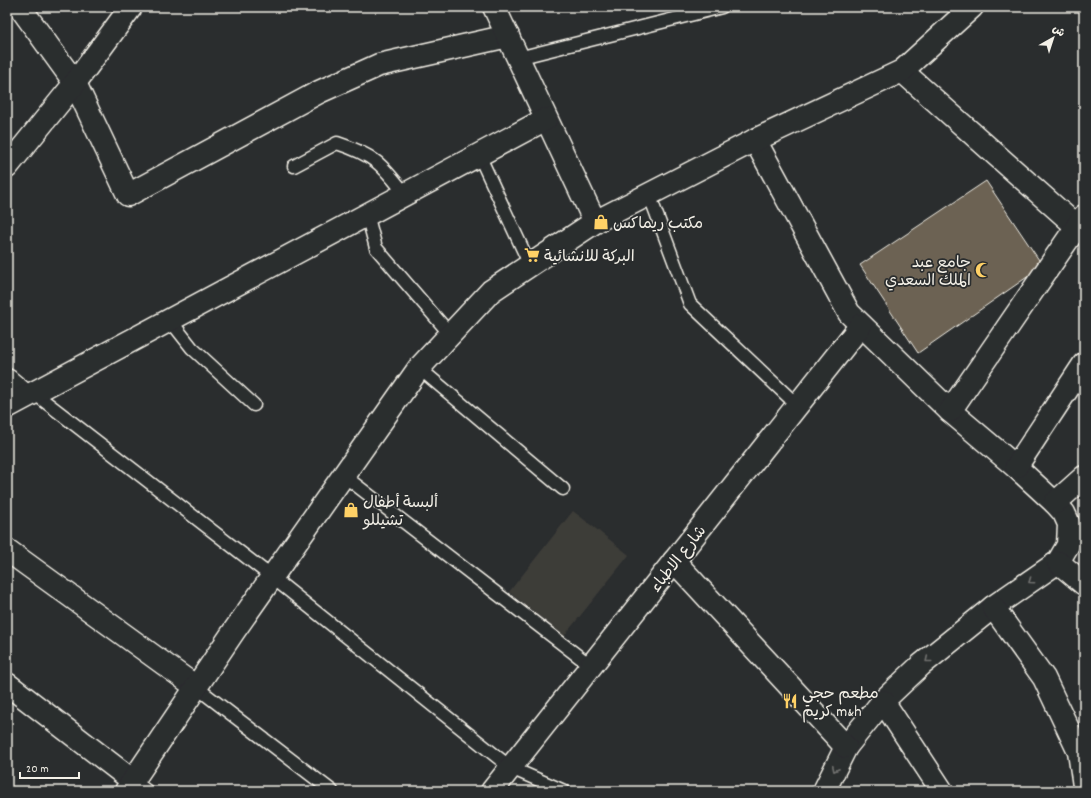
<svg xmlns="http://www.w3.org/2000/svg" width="1091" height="798" font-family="Dekko,'Playpen Sans Arabic',sans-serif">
<rect width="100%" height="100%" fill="#2a2d2e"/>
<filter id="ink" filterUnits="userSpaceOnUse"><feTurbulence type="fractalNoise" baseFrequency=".025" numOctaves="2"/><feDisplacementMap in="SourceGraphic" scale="8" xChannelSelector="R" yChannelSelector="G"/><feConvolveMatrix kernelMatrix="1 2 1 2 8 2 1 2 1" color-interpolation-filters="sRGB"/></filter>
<g filter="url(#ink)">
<polygon fill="#3e3d39" points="573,511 629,555 564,636 509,592"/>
<polygon fill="#6c6253" stroke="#f4f1e8" points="986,181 1043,266 918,353 860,265"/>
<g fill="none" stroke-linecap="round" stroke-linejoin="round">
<defs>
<g id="lane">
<polyline points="518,58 722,7"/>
<polyline points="479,155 530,265"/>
<path d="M 294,166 L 337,143 C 374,155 382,164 405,194"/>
<polyline points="649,194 690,304 797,405"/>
<polyline points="367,214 376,248 450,334"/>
<polyline points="170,320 192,348 254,405"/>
<polyline points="419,368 563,489"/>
<polyline points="34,393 272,577 511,768 564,791"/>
<polyline points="343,475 591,666"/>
<polyline points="196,687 332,791"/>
<polyline points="133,781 147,791"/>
</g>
<g id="street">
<polyline points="20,7 75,83 128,195 319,92 379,65 508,36"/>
<polyline points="494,7 595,222"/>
<polyline points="902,71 1084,233"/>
<polyline points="755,140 849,313 950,411 1016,467 1055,503 1064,513 1069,524 1068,545 1058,562 993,607 921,665 883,701 846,747 824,791"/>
<polyline points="7,167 75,83 131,7"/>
<polyline points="7,380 26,396"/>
<polyline points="7,407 546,119"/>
<polyline points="950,411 1084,216"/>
<polyline points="1016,467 1084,364"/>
<polyline points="1055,503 1084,477"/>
<polyline points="7,550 196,687"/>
<polyline points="674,561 846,747"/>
<polyline points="1058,562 1084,584"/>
<polyline points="993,607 1044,678 1079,752 1084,786"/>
<polyline points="7,684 133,781"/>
<polyline points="883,701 942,791"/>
<polyline points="126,791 234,631 419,368 491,291 595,222 755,140 902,71 972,7"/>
<polyline points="492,791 861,325"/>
</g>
</defs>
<use href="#lane" stroke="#f4f1e8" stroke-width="15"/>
<use href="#street" stroke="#f4f1e8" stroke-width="25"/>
<use href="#lane" stroke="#2a2d2e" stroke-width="12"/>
<use href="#street" stroke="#2a2d2e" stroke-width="22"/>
</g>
<defs><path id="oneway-chevron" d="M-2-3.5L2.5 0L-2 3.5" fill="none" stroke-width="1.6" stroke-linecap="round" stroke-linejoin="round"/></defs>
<g stroke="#71726f">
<use href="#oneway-chevron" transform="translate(1031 581) rotate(145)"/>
<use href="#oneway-chevron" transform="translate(928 660) rotate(141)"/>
<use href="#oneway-chevron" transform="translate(835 769) rotate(116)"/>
</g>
</g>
<defs>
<symbol id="shop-bare" viewBox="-9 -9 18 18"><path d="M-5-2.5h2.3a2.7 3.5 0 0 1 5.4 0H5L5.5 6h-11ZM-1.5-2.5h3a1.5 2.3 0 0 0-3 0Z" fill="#ffd166" stroke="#2a2d2e" stroke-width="2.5" paint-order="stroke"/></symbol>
<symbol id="supermarket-bare" viewBox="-9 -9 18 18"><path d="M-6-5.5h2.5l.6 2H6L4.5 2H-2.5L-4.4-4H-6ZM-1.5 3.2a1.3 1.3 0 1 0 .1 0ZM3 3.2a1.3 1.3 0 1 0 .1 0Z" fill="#ffd166" stroke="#2a2d2e" stroke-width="2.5" paint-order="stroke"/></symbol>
<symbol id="mosque-bare" viewBox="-9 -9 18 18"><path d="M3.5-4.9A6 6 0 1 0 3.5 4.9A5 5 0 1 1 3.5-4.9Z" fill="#ffd166" stroke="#2a2d2e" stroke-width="2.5" paint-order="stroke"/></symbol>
<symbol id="restaurant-bare" viewBox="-9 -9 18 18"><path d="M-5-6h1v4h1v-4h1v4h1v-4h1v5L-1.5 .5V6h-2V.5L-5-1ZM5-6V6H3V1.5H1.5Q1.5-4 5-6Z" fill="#ffd166" stroke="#2a2d2e" stroke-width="2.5" paint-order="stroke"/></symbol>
</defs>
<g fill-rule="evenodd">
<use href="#shop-bare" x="590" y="211" width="22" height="22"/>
<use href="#supermarket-bare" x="521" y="244" width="22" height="22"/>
<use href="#mosque-bare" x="972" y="259" width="22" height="22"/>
<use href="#shop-bare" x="340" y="499" width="22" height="22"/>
<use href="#restaurant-bare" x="779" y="690" width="22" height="22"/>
</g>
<g text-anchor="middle" stroke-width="3.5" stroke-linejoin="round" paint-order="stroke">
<g font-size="16" fill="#f4f1e8" stroke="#2a2d2e" text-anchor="start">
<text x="613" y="228">مكتب ريماكس</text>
<text x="544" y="261">البركة للانشائية</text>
<text x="971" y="267" text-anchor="end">جامع عبد<tspan x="971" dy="18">الملك السعدي</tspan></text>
<text x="363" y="507">ألبسة أطفال<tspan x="363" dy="18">تشيللو</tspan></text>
<text x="802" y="698">مطعم حجي<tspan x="802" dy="18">كريم m&amp;h</tspan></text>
</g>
<g font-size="16" fill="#f4f1e8" stroke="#2a2d2e">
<text transform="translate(677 558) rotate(-52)" y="6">شارع الاطباء</text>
</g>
</g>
<rect width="1091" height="798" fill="none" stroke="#2a2d2e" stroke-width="24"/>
<rect x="12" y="12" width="1067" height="774" fill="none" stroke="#f4f1e8" stroke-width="1.5" filter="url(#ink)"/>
<g transform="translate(1053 38) rotate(39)" stroke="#2a2d2e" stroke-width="3" paint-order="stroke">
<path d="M0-3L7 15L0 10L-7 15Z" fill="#f4f1e8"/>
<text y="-6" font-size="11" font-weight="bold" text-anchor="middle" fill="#f4f1e8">ش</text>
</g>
<path d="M20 772v6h59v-6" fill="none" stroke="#f4f1e8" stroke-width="2"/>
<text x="26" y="772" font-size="12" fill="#f4f1e8" stroke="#2a2d2e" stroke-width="3" paint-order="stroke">20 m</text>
</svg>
